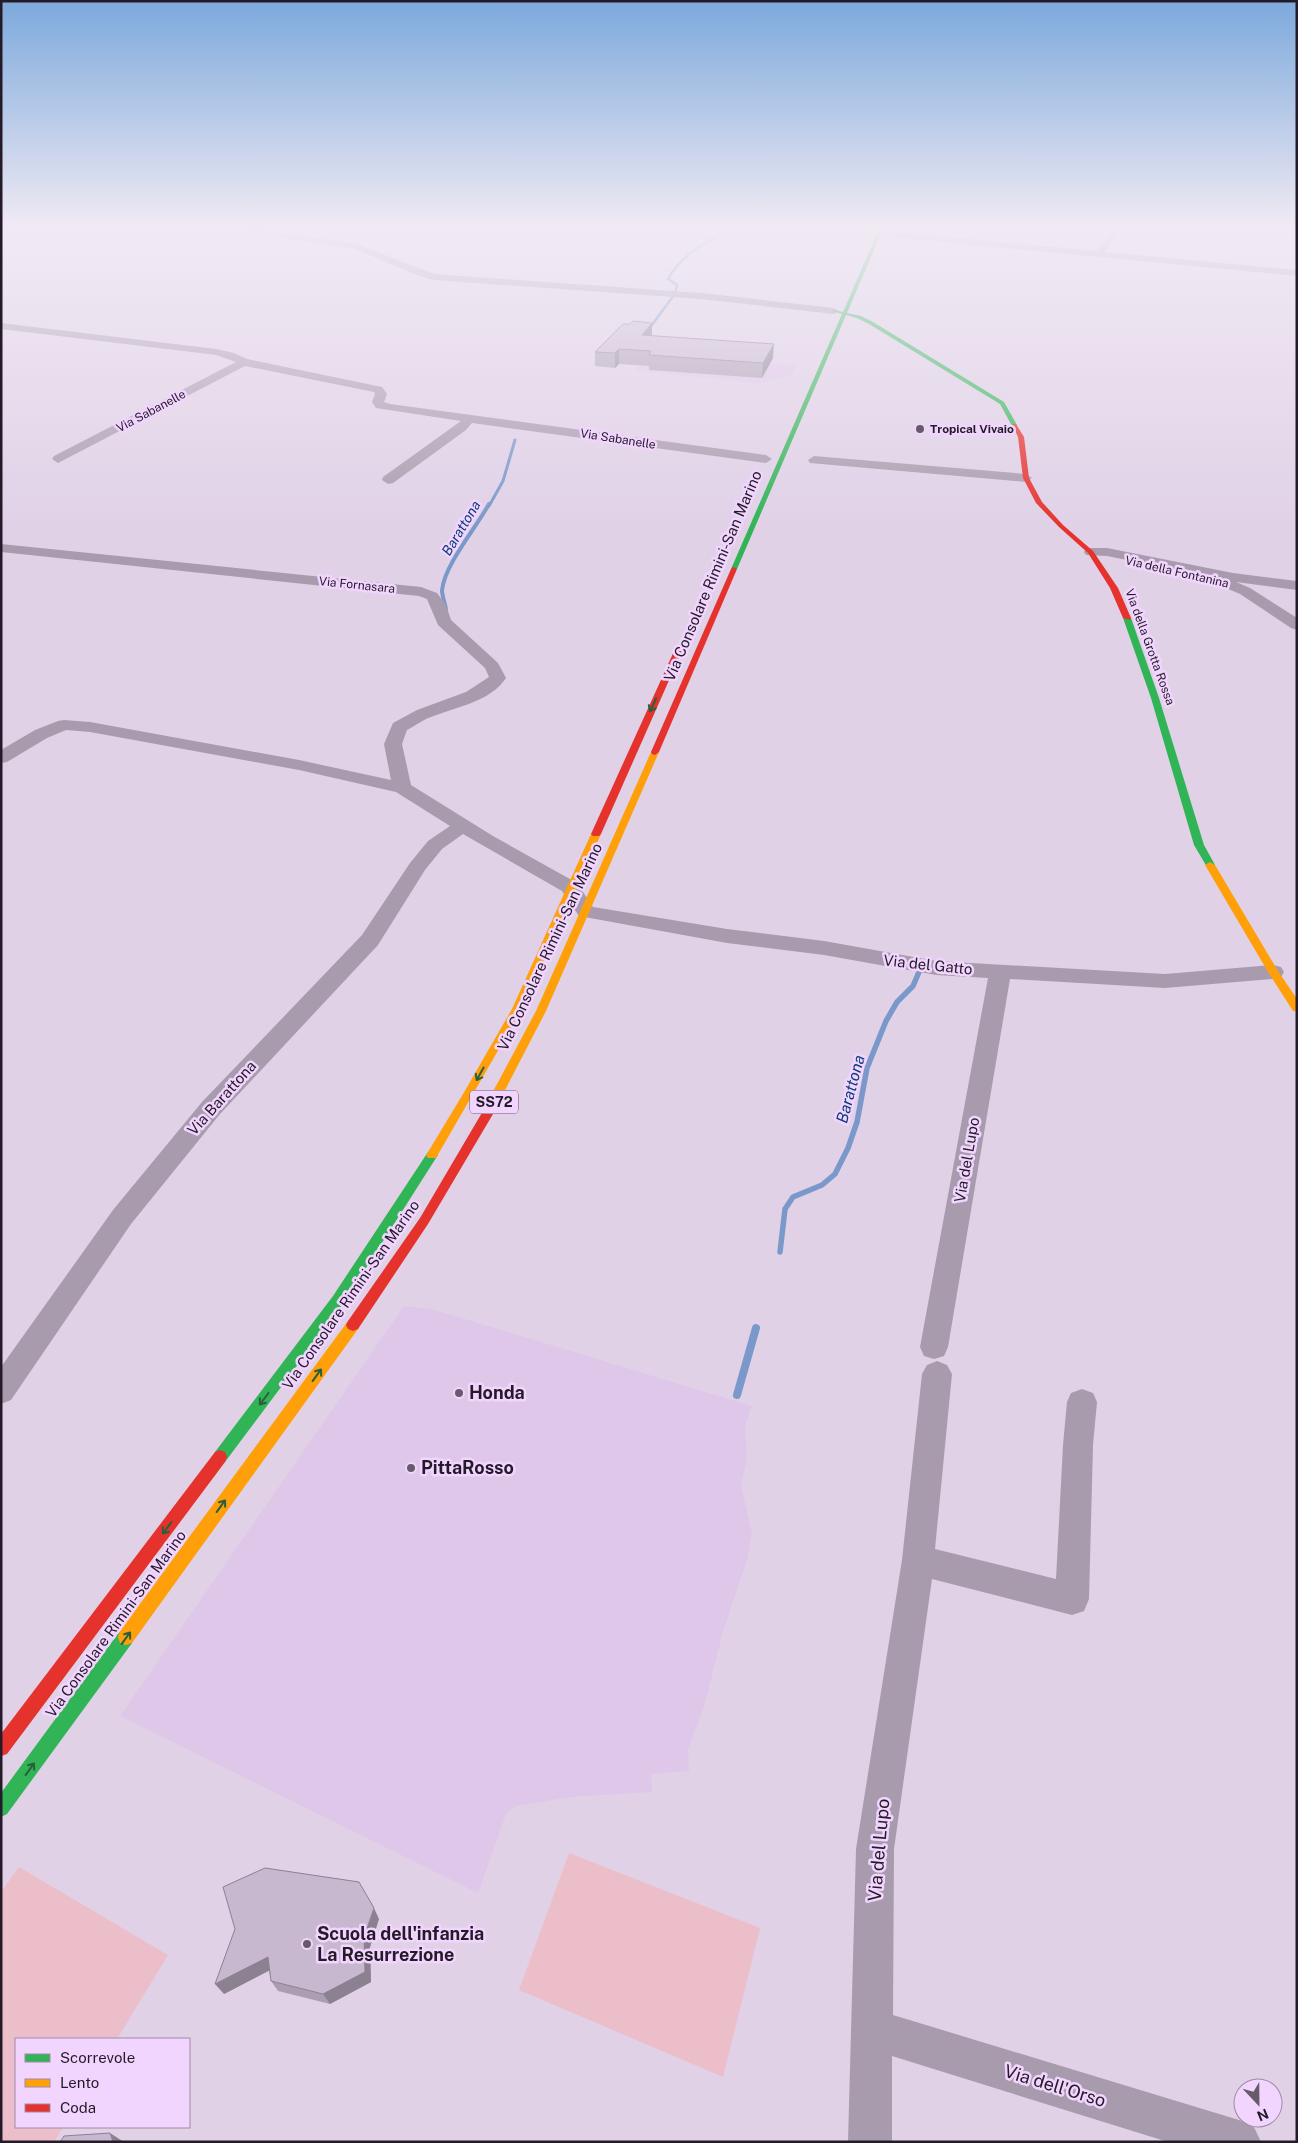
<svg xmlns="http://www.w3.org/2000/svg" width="1298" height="2143" font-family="'Public Sans',sans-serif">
<rect width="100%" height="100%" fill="#e0d1e7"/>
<g fill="#dfc7ea">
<polygon points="653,350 774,358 772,363 796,365 792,375 783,378 758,383 635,371"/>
<polygon points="404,1306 432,1309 752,1406 745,1425 747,1459 741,1486 752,1533 747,1560 723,1632 705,1704 688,1749 689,1771 651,1774 652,1792 571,1797 516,1806 506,1814 478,1893 120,1716"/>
</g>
<g fill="#ecbeca">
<polygon points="569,1853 760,1928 723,2077 519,1990"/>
<polygon points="19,1867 168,1955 117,2039 16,2039 16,2127 63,2127 54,2142 1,2142 1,1892"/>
</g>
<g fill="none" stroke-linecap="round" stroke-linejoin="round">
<g stroke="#7b98ca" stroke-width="2.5">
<path d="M 675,293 L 677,285 L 668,279 C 681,255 706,242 729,229"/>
<polyline points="649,329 674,295"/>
</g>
<polyline stroke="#7b98ca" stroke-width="3" points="489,506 503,481 515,440"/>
<path stroke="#7b98ca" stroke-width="4" d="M 446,609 C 445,603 442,596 442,590 C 445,564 476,528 489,504"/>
<polyline stroke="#7b98ca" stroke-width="5.5" points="780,1252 785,1209 793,1197 822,1185 835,1174 848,1148 857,1122 867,1068 886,1021 897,1002 913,986 919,972"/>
<polyline stroke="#7b98ca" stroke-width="8" points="737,1395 756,1328"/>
<g fill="#a99bae" fill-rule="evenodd">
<polygon points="240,229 262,229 357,244 434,274 701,293 834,308 839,311 834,314 701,299 434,280 419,276 355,249 244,232"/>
<polygon points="1112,229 1120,229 1105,252 1297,270 1297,276 879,236 875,233 879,230 1097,251"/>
<polygon points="1,323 216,349 234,353 247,359 382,387 387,394 384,402 390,404 766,455 772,459 766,463 472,423 466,430 393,483 388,484 382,480 383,477 461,421 376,408 372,402 375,394 374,392 245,366 58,463 52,459 54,456 236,362 216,355 1,329"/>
<polygon points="814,456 1026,474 1032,478 1026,482 810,463 808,460"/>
<path d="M 1,544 L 421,587 L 437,593 L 446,605 L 451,620 L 498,663 L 506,678 C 490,702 456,707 431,717 C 422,720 415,726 407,730 L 402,744 L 411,785 L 493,836 L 577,883 L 593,907 L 727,929 L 824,941 L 936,961 L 1165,974 L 1273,965 L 1281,967 L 1284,972 L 1281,977 L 1273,979 L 1165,988 L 1010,979 L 948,1347 L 944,1356 L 934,1359 L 924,1356 L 920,1347 L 988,978 L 936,975 L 824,955 L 727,943 L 579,916 L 562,891 L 463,834 L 442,849 L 425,870 L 378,945 L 220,1114 L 131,1224 L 11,1400 L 1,1404 L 1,1367 L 113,1210 L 202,1102 L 362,935 L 410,863 L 428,841 L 450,826 L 396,792 L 299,770 L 90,732 L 66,730 L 47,738 L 7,762 L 1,763 L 1,750 L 35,730 L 58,721 L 64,720 L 90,722 L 299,760 L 391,780 L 384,744 L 393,723 L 417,710 L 466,692 L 489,677 L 485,668 L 438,625 L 427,599 L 419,596 L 1,552 Z"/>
<polygon points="1091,548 1107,548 1233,573 1297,581 1297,590 1236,582 1250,588 1297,618 1297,630 1291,628 1240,594 1219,585 1217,582 1219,579 1107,556 1086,555 1084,552 1086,549"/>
<polygon points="937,1361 947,1365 952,1374 935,1549 1056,1579 1063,1445 1067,1402 1071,1393 1082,1389 1093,1393 1097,1402 1093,1445 1089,1599 1084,1611 1072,1615 932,1579 894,1849 893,2015 1239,2120 1254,2127 1261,2142 1168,2142 892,2056 892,2142 848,2142 856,1849 902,1560 922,1374 927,1365"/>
</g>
<g fill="#30b455" fill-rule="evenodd">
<polygon points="879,229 883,229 847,313 861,316 873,322 1004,402 1017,425 1012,426 1000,404 869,324 857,318 846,315 737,569 732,570 731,569 842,314 832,311 834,310 843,312"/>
<polygon points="1124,616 1131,618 1159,698 1204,845 1215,865 1213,867 1207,867 1194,845 1151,698 1123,618"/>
<polygon points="432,1151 436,1152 438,1155 436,1158 343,1304 225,1462 220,1464 215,1462 213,1457 215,1452 333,1296 428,1152"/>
<polygon points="126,1629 132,1631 134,1637 132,1643 7,1814 1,1817 1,1793 120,1631"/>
</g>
<g fill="#ff9f0a" fill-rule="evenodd">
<polygon points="655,749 659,752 546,1011 491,1117 483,1117 481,1114 536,1011 651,752"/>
<polygon points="596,831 601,834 522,1009 436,1158 428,1158 426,1155 428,1152 463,1094 512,1009 591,834"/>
<polygon points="1210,862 1215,865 1278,971 1297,999 1297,1011 1293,1011 1268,972 1205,865"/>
<polygon points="353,1319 358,1321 360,1325 358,1329 132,1643 126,1645 120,1643 118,1637 120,1631 348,1321"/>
</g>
<g fill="#e5322d" fill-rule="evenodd">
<polygon points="1012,424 1016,424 1024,437 1029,478 1042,502 1063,525 1093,551 1118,588 1131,618 1130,620 1123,618 1110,588 1088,553 1059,527 1036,503 1023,478 1018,437"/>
<polygon points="734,567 737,569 659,752 655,755 652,754 651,752 731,569"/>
<polygon points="675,649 682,651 601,834 599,836 593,836 591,834"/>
<polygon points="487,1110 493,1114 428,1224 358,1329 353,1331 348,1329 346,1325 348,1321 420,1218 483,1111"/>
<polygon points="220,1450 225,1452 227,1457 225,1462 7,1754 1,1756 1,1734 215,1452"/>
</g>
</g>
<g fill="#ac9eb2">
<polygon points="652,336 773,358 762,378 649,370 649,366 619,364 615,368 595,366 595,352"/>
<polygon points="379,1919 370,1947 371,1982 330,2004 278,1991 271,1981 269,1970 224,1994 235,1929"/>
</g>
<g fill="#8c8191">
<polygon points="652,323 652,337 642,335"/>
<polygon points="774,344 773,358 762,378 763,363"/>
<polygon points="619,349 619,364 615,368 615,353"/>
<polygon points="374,1908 379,1919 370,1947 371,1982 330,2004 323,1994 364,1937"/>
<polygon points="268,1957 276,1967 224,1994 215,1984"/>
<polygon points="110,2133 124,2142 113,2142"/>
</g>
<g fill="#c8b8cf" stroke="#8c8191">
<polygon points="633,321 652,323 642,335 774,344 763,363 649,355 651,351 619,349 615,353 595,352 623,324 630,324"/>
<polygon points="265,1868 359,1882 374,1908 364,1937 365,1972 323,1994 271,1981 268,1957 215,1984 235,1929 223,1887"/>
<polygon points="110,2133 113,2142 60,2142 64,2136"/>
</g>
<defs><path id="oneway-shaft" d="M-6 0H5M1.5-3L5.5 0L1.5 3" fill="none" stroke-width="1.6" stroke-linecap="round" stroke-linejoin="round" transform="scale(1.25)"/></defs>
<g stroke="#295f3c">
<use href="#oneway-shaft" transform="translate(653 705) rotate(115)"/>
<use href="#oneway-shaft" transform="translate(480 1074) rotate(119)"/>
<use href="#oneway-shaft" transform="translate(317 1375) rotate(-54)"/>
<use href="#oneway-shaft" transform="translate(264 1399) rotate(127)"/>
<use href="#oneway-shaft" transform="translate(221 1506) rotate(-54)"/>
<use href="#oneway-shaft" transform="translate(167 1528) rotate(127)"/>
<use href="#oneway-shaft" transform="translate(126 1638) rotate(-54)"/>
<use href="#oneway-shaft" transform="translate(30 1769) rotate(-54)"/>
</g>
<linearGradient id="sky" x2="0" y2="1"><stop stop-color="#7ca9dc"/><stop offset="0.43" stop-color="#f1eaf4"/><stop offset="1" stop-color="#f1eaf4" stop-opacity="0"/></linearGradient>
<rect width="1298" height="529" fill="url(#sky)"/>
<g fill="#665a6b" stroke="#f1d5fe" stroke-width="2">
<circle cx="920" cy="429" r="5"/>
<circle cx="459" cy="1393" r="5"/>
<circle cx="411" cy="1468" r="5"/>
<circle cx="307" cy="1944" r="5"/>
</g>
<g text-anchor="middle" stroke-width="5" stroke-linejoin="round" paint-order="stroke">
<g font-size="12" fill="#241a28" stroke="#f1d5fe">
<text transform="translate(151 411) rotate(-28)" y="4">Via Sabanelle</text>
<text transform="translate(618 439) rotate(9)" y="4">Via Sabanelle</text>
<text transform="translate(1177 572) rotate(13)" y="4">Via della Fontanina</text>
<text transform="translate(357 585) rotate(6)" y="4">Via Fornasara</text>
<text transform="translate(1150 647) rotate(70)" y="4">Via della Grotta Rossa</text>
</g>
<g font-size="12" font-weight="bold" fill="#241a28" stroke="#f1d5fe" text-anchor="start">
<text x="930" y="433">Tropical Vivaio</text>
</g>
<g font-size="14" font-style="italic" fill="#093c76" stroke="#f1d5fe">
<text transform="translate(461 528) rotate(-59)" y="5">Barattona</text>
</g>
<rect fill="#f1d5fe" stroke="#625268" stroke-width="1" x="470" y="1090.5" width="48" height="23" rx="4"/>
<g font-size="14" font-weight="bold" fill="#241a28">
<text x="494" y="1107">SS72</text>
</g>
<g font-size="15" fill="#241a28" stroke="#f1d5fe">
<text transform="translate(713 576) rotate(-67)" y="5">Via Consolare Rimini-San Marino</text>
<text transform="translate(550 947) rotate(-65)" y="5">Via Consolare Rimini-San Marino</text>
<text transform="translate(928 965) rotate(6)" y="5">Via del Gatto</text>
<text transform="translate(222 1098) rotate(-48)" y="5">Via Barattona</text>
<text transform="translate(967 1160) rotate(-80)" y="5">Via del Lupo</text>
<text transform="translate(351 1295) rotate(-55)" y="5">Via Consolare Rimini-San Marino</text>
<text transform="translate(116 1624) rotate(-54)" y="5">Via Consolare Rimini-San Marino</text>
</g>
<g font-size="16" font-style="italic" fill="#093c76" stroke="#f1d5fe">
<text transform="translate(850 1089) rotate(-75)" y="6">Barattona</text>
</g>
<g font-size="18" font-weight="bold" fill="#241a28" stroke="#f1d5fe" text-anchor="start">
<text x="469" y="1399">Honda</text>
<text x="421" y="1474">PittaRosso</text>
<text x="317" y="1940">Scuola dell'infanzia<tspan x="317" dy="21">La Resurrezione</tspan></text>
</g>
<g font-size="18" fill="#241a28" stroke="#f1d5fe">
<text transform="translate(879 1850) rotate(-85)" y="6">Via del Lupo</text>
<text transform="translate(1055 2086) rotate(17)" y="6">Via dell'Orso</text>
</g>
</g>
<rect width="1298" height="2143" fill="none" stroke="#241a28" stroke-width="5"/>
<rect x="15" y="2038" width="175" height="90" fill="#f1d5fe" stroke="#9f8aa8"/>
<rect x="25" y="2054" width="25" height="8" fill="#30b455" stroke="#9f8aa8"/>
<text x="60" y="2063" font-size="15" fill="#241a28">Scorrevole</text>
<rect x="25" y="2079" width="25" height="8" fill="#ff9f0a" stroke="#9f8aa8"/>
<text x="60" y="2088" font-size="15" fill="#241a28">Lento</text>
<rect x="25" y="2104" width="25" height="8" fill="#e5322d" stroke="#9f8aa8"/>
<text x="60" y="2113" font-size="15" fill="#241a28">Coda</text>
<g transform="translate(1258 2103) rotate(158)"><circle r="24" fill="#f1d5fe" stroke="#9f8aa8"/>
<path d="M0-4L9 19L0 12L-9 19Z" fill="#665a6b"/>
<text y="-8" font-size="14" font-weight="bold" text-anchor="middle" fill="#241a28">N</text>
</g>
</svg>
